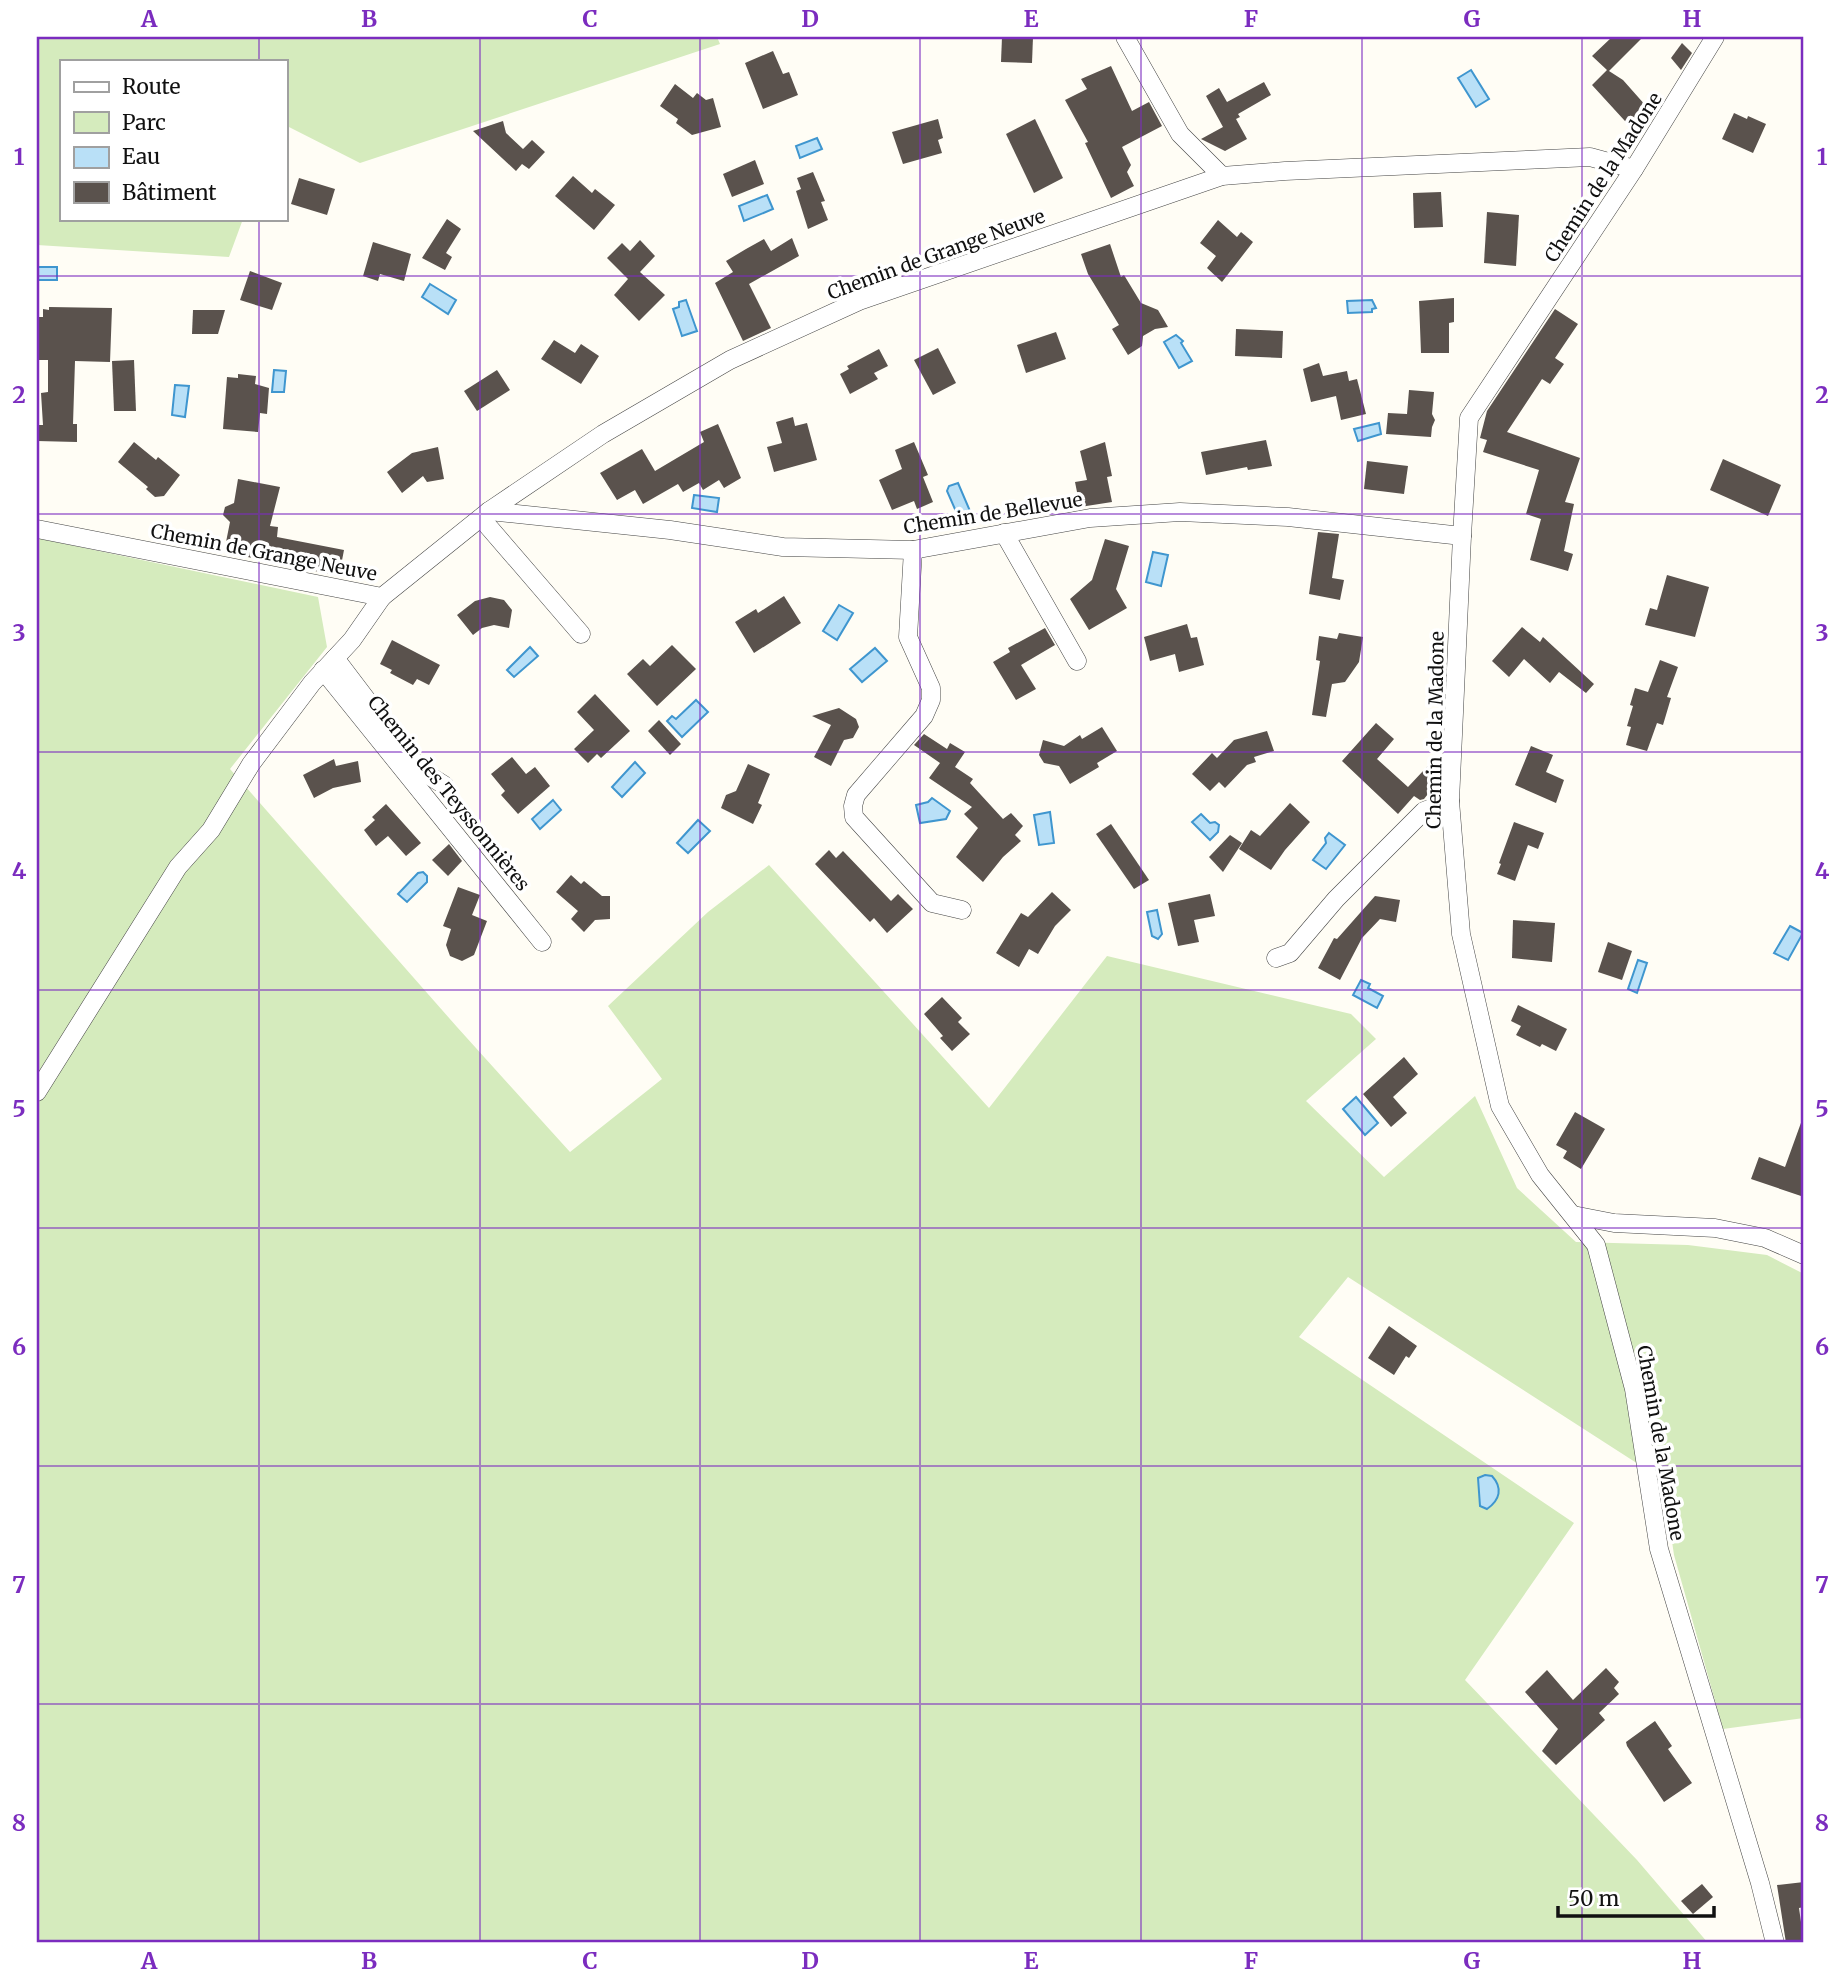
<svg xmlns="http://www.w3.org/2000/svg" width="1841" height="1980" font-family="Merriweather,serif">
<rect width="100%" height="100%" fill="#fffdf5"/>
<g fill="#d5ebbd">
<polygon points="37,37 717,37 720,44 360,163 285,125 285,61 61,61 61,219 243,219 229,257 37,245"/>
<polygon points="37,538 318,597 327,647 230,769 457,1027 570,1152 662,1079 608,1006 708,912 769,865 989,1108 1107,956 1351,1014 1376,1039 1306,1101 1384,1177 1475,1096 1517,1188 1576,1242 1688,1245 1767,1255 1804,1274 1804,1718 1723,1729 1674,1555 1663,1480 1348,1277 1299,1337 1574,1523 1465,1680 1637,1860 1708,1943 37,1943"/>
</g>
<g fill="#b9e0f7" stroke="#3f96cf" stroke-width="2">
<polygon points="1471,70 1489,99 1476,107 1458,78"/>
<polygon points="817,138 822,149 800,158 796,146"/>
<polygon points="767,195 773,209 744,221 739,206"/>
<rect x="37" y="267" width="20" height="13"/>
<polygon points="430,284 456,300 448,314 422,297"/>
<polygon points="686,300 697,331 682,336 673,309 679,307 679,302"/>
<polygon points="1372,300 1376,308 1372,309 1372,312 1348,313 1347,301"/>
<polygon points="1176,335 1183,341 1181,343 1192,361 1179,368 1164,342"/>
<polygon points="274,370 286,371 284,392 272,392"/>
<polygon points="175,385 189,386 185,417 172,415"/>
<polygon points="1379,423 1381,434 1358,441 1354,429"/>
<polygon points="958,483 970,511 958,516 947,491 949,486"/>
<polygon points="694,495 719,498 717,512 692,508"/>
<polygon points="1153,552 1168,555 1161,586 1146,582"/>
<polygon points="839,605 853,613 837,640 823,631"/>
<polygon points="530,647 538,656 514,677 507,670"/>
<polygon points="875,648 887,661 862,682 850,669"/>
<polygon points="696,700 708,712 682,737 667,721 672,716 676,719"/>
<polygon points="635,762 645,773 622,797 612,787"/>
<polygon points="932,798 950,811 946,819 920,823 916,805 928,802"/>
<polygon points="553,800 561,810 540,829 532,819"/>
<polygon points="1050,812 1054,843 1039,845 1034,815"/>
<polygon points="1201,814 1210,823 1215,822 1219,825 1218,832 1210,840 1192,822"/>
<polygon points="698,820 710,831 688,853 677,843"/>
<polygon points="1329,833 1345,845 1326,869 1313,860 1326,843 1325,838"/>
<polygon points="423,872 427,876 427,882 407,902 398,894 418,873"/>
<polygon points="1157,910 1162,934 1158,939 1152,936 1147,912"/>
<polygon points="1790,926 1803,933 1788,960 1774,953"/>
<polygon points="1638,960 1647,963 1637,993 1628,989"/>
<polygon points="1361,980 1370,984 1368,988 1383,996 1377,1008 1353,995"/>
<polygon points="1356,1097 1378,1123 1365,1135 1343,1109"/>
<path d="M 1485,1475 L 1492,1476 C 1503,1488 1500,1500 1487,1509 L 1480,1506 L 1478,1478 Z"/>
</g>
<g fill="#5a524d">
<polygon points="1002,37 1033,37 1032,63 1001,62"/>
<polygon points="1612,37 1643,37 1609,71 1623,80 1654,115 1635,132 1592,85 1607,70 1592,56"/>
<polygon points="1682,43 1692,53 1681,70 1671,58"/>
<polygon points="773,51 783,74 789,72 798,95 763,109 745,63"/>
<polygon points="1111,66 1132,111 1149,102 1162,126 1122,147 1131,165 1127,172 1134,186 1111,198 1085,143 1088,142 1065,100 1087,89 1081,79"/>
<polygon points="1264,82 1271,95 1238,114 1240,117 1236,119 1247,139 1225,151 1201,139 1223,127 1206,96 1219,88 1227,102"/>
<polygon points="675,84 693,98 697,93 706,100 713,98 721,127 692,135 676,123 678,119 660,106"/>
<polygon points="1734,113 1747,119 1748,116 1766,124 1753,153 1722,139"/>
<polygon points="938,119 943,138 938,140 942,153 903,164 892,132"/>
<polygon points="1035,119 1063,178 1034,193 1006,134"/>
<polygon points="503,121 506,133 523,149 532,140 545,152 529,169 522,164 516,171 473,131"/>
<polygon points="755,160 764,184 732,197 723,174"/>
<polygon points="813,172 825,201 821,202 828,220 808,229 796,191 801,189 797,178"/>
<polygon points="573,176 592,193 595,189 615,205 594,230 555,196"/>
<polygon points="299,178 335,189 327,215 291,204"/>
<polygon points="1441,192 1443,227 1414,228 1413,193"/>
<polygon points="1487,212 1519,215 1516,266 1484,263"/>
<polygon points="447,219 461,229 446,253 452,257 445,270 422,258"/>
<polygon points="1218,220 1237,237 1241,232 1253,242 1222,282 1207,268 1216,256 1200,243"/>
<polygon points="792,238 799,256 749,284 771,328 743,341 715,283 733,272 726,261 746,249 764,239 771,251"/>
<polygon points="640,240 655,256 640,272 665,295 639,321 614,295 628,279 607,258 622,243 630,251"/>
<polygon points="373,242 411,254 404,281 380,274 378,281 363,276"/>
<polygon points="1110,244 1121,277 1124,275 1141,303 1158,310 1168,327 1155,329 1143,336 1142,346 1128,355 1112,329 1119,325 1088,274 1081,254"/>
<polygon points="250,271 282,283 272,310 240,300"/>
<polygon points="1454,298 1454,322 1449,323 1449,353 1421,353 1419,301"/>
<polygon points="49,307 112,308 110,362 75,361 73,424 77,424 77,442 37,441 37,425 43,425 41,393 48,392 48,360 37,360 38,317 43,317 43,309 49,310"/>
<polygon points="1555,309 1578,324 1555,358 1564,364 1550,384 1542,379 1507,432 1580,458 1565,502 1574,504 1564,551 1573,554 1568,571 1530,560 1541,519 1526,514 1539,470 1483,452 1487,440 1480,438 1487,411"/>
<polygon points="193,310 225,310 218,334 192,334"/>
<polygon points="1236,329 1283,331 1282,358 1235,356"/>
<polygon points="1056,332 1066,359 1026,373 1017,345"/>
<polygon points="554,340 575,353 581,344 599,356 581,384 541,359"/>
<polygon points="938,348 956,383 933,395 914,360"/>
<polygon points="879,349 888,366 874,373 878,379 850,394 840,374 849,369 847,366"/>
<polygon points="134,360 136,411 114,411 112,361"/>
<polygon points="1319,363 1323,376 1347,371 1349,381 1357,379 1366,414 1341,420 1336,396 1311,402 1303,369"/>
<polygon points="497,370 510,390 477,411 464,391"/>
<polygon points="238,374 256,376 255,384 269,388 267,414 260,413 258,432 223,429 227,377 238,378"/>
<polygon points="1409,390 1434,392 1432,414 1435,420 1432,427 1431,437 1386,434 1388,413 1407,414"/>
<polygon points="793,417 795,426 807,423 817,460 774,472 767,447 782,443 776,422"/>
<polygon points="718,424 741,478 724,488 719,480 703,490 699,483 683,492 678,484 643,504 635,490 617,500 600,473 642,449 655,471 704,442 700,432"/>
<polygon points="1266,440 1272,466 1248,470 1247,467 1206,475 1201,452"/>
<polygon points="134,442 156,460 158,457 180,475 164,496 155,497 146,489 148,487 118,462"/>
<polygon points="914,442 928,475 923,477 933,502 917,509 914,501 892,510 879,480 902,469 895,450"/>
<polygon points="1105,442 1112,476 1107,477 1112,502 1080,507 1075,482 1087,480 1080,451"/>
<polygon points="438,447 444,479 427,482 423,476 402,493 387,472 412,453"/>
<polygon points="1723,459 1781,485 1768,516 1710,490"/>
<polygon points="1367,461 1408,466 1404,494 1364,489"/>
<polygon points="238,479 280,487 270,526 278,527 277,537 344,550 339,576 224,552 230,522 223,515 225,507 234,503"/>
<polygon points="1318,532 1339,534 1332,578 1344,580 1340,600 1309,594"/>
<polygon points="1105,539 1129,546 1116,589 1127,608 1089,630 1070,599 1092,580"/>
<polygon points="1667,575 1709,587 1695,637 1645,625 1650,608 1657,610"/>
<polygon points="784,596 801,623 754,653 735,622 756,609 758,613"/>
<polygon points="490,597 504,600 512,610 509,628 494,625 482,628 473,635 457,615 475,601"/>
<polygon points="1187,624 1191,638 1197,637 1204,665 1179,672 1175,654 1150,661 1144,637"/>
<polygon points="1522,627 1540,642 1543,637 1594,684 1586,693 1559,672 1550,683 1524,659 1509,677 1492,661"/>
<polygon points="1045,628 1055,645 1021,665 1036,689 1016,700 993,662 1010,652 1008,648"/>
<polygon points="1339,633 1363,637 1359,662 1345,682 1332,684 1326,717 1312,715 1320,661 1316,660 1319,636 1337,639"/>
<polygon points="392,640 440,665 429,685 417,679 413,685 390,673 392,670 380,664"/>
<polygon points="672,645 696,669 657,706 627,674 643,659 650,666"/>
<polygon points="1660,660 1678,667 1667,697 1671,698 1663,725 1657,723 1647,751 1626,745 1631,727 1627,726 1633,706 1630,705 1635,688 1648,692"/>
<polygon points="595,694 630,731 601,758 597,754 588,763 574,749 594,730 577,712"/>
<polygon points="839,708 856,719 859,727 853,738 844,740 831,766 814,757 831,725 812,716"/>
<polygon points="659,720 681,744 670,755 648,731"/>
<polygon points="1376,723 1394,739 1377,759 1408,787 1439,754 1439,780 1424,799 1420,800 1414,796 1398,814 1342,761"/>
<polygon points="1102,727 1117,751 1097,763 1099,767 1070,784 1059,766 1044,763 1039,755 1043,740 1064,746 1080,735 1082,739"/>
<polygon points="1267,731 1274,751 1254,757 1256,762 1247,765 1225,788 1219,782 1210,791 1192,774 1212,753 1217,758 1234,740"/>
<polygon points="924,734 947,749 950,743 965,752 955,767 973,779 970,783 1003,819 1011,813 1023,826 1015,835 1021,841 1003,857 983,882 956,857 978,828 964,814 972,807 929,778 940,763 914,745"/>
<polygon points="1531,746 1553,755 1546,772 1564,780 1556,803 1515,785"/>
<polygon points="512,757 526,774 535,767 550,786 518,814 501,795 505,791 491,774"/>
<polygon points="334,759 336,766 358,761 361,782 333,788 314,798 303,775"/>
<polygon points="748,764 770,774 758,803 762,805 753,824 721,808 726,795 736,791"/>
<polygon points="1290,803 1310,822 1285,850 1271,870 1239,849 1251,830 1260,836"/>
<polygon points="386,804 421,843 406,856 388,836 376,846 364,830 375,820 372,817"/>
<polygon points="1514,822 1544,833 1538,849 1528,845 1515,881 1497,874 1501,864 1499,863"/>
<polygon points="1111,824 1149,880 1134,889 1096,834"/>
<polygon points="1230,835 1242,843 1223,872 1209,857"/>
<polygon points="449,844 462,861 448,876 432,860"/>
<polygon points="829,850 836,858 843,851 891,901 898,894 913,909 887,933 874,918 870,922 815,864"/>
<polygon points="571,875 581,884 584,881 602,896 610,896 610,919 595,920 584,932 571,919 578,911 556,892"/>
<polygon points="458,887 480,895 472,915 487,921 474,955 462,961 450,956 446,945 451,929 443,926"/>
<polygon points="1052,892 1071,910 1055,926 1038,954 1029,949 1019,967 996,953 1021,913 1028,917"/>
<polygon points="1210,894 1215,916 1194,920 1199,942 1178,946 1168,903"/>
<polygon points="1375,896 1400,900 1396,922 1380,919 1362,938 1340,980 1318,968 1334,938 1337,939"/>
<polygon points="1513,920 1555,923 1552,962 1512,958"/>
<polygon points="1608,942 1632,951 1622,980 1598,972"/>
<polygon points="942,997 962,1018 958,1022 970,1034 952,1051 940,1038 943,1036 924,1014"/>
<polygon points="1518,1005 1567,1029 1556,1051 1542,1044 1540,1047 1516,1035 1521,1026 1511,1021"/>
<polygon points="1404,1057 1418,1074 1393,1097 1407,1113 1391,1127 1363,1094"/>
<polygon points="1575,1112 1605,1129 1581,1169 1563,1158 1567,1151 1556,1145"/>
<polygon points="1802,1120 1804,1121 1804,1197 1751,1179 1759,1157 1785,1167"/>
<polygon points="1389,1326 1417,1346 1409,1358 1406,1356 1394,1375 1368,1358"/>
<polygon points="1606,1668 1619,1682 1614,1688 1619,1694 1599,1713 1605,1720 1556,1765 1542,1751 1558,1729 1525,1692 1547,1670 1573,1700"/>
<polygon points="1655,1721 1672,1746 1668,1749 1692,1783 1664,1802 1627,1746 1626,1742"/>
<polygon points="1804,1882 1804,1907 1799,1908 1804,1943 1786,1943 1777,1885"/>
<polygon points="1702,1884 1713,1897 1693,1914 1681,1901"/>
</g>
<g fill="none" stroke-linecap="round" stroke-linejoin="round">
<defs>
<g id="street">
<polyline points="1125,37 1180,134 1222,176"/>
<polyline points="1715,37 1634,169 1469,418 1462,536 1450,801 1461,934 1500,1106 1540,1175 1596,1245 1634,1389 1659,1549 1760,1883 1775,1943"/>
<polyline points="489,511 670,530 783,547 913,550 1090,518 1180,512 1288,517 1462,536"/>
<polyline points="481,518 581,634"/>
<polyline points="37,529 382,597 489,511 603,434 730,360 859,301 1222,176 1285,171 1590,157 1634,169"/>
<polyline points="1004,533 1077,661"/>
<polyline points="913,550 908,637 931,688 931,700 924,716 856,795 853,806 854,817 932,903 962,910"/>
<polyline points="335,658 420,770 444,785"/>
<polyline points="323,670 542,942"/>
<polyline points="1276,958 1290,953 1336,899 1424,811 1450,801"/>
<polyline points="37,1092 178,867 211,830 251,764 312,683 352,640 382,597"/>
<polyline points="1573,1215 1614,1223 1715,1228 1765,1238 1804,1255"/>
</g>
</defs>
<use href="#street" stroke="#444" stroke-width="19"/>
<use href="#street" stroke="#fff" stroke-width="18"/>
</g>
<path fill="none" stroke="#7b2cbf" stroke-width="2" stroke-opacity="0.55" d="M 259,37 L 259,61M 480,37 L 480,1943M 700,37 L 700,1943M 920,37 L 920,1943M 1141,37 L 1141,1943M 1362,37 L 1362,1943M 1582,37 L 1582,1943M 259,219 L 259,1943M 37,276 L 1804,276M 37,514 L 1804,514M 37,752 L 1804,752M 37,990 L 1804,990M 37,1228 L 1804,1228M 37,1466 L 1804,1466M 37,1704 L 1804,1704"/>
<g text-anchor="middle" stroke-width="7" stroke-linejoin="round" paint-order="stroke">
<g font-size="19" fill="#111" stroke="#fff">
<text transform="translate(1603 177) rotate(-57)" y="7">Chemin de la Madone</text>
<text transform="translate(936 254) rotate(-20)" y="7">Chemin de Grange Neuve</text>
<text transform="translate(993 513) rotate(-9)" y="7">Chemin de Bellevue</text>
<text transform="translate(264 552) rotate(11)" y="7">Chemin de Grange Neuve</text>
<text transform="translate(1435 730) rotate(-89)" y="7">Chemin de la Madone</text>
<text transform="translate(449 793) rotate(51)" y="7">Chemin des Teyssonnières</text>
<text transform="translate(1661 1443) rotate(80)" y="7">Chemin de la Madone</text>
</g>
</g>
<rect width="1841" height="1980" fill="none" stroke="#ffffff" stroke-width="77"/>
<rect x="60" y="60" width="228" height="161" fill="#ffffff" stroke="#a0a0a0" stroke-width="2"/>
<rect x="74" y="82" width="35" height="10" fill="#ffffff" stroke="#a0a0a0" stroke-width="2"/>
<text x="122" y="94" font-size="21" fill="#111111">Route</text>
<rect x="74" y="112" width="35" height="21" fill="#d5ebbd" stroke="#a0a0a0" stroke-width="2"/>
<text x="122" y="130" font-size="21" fill="#111111">Parc</text>
<rect x="74" y="147" width="35" height="21" fill="#b9e0f7" stroke="#a0a0a0" stroke-width="2"/>
<text x="122" y="164" font-size="21" fill="#111111">Eau</text>
<rect x="74" y="182" width="35" height="21" fill="#5a524d" stroke="#a0a0a0" stroke-width="2"/>
<text x="122" y="200" font-size="21" fill="#111111">Bâtiment</text>
<path d="M1558 1906v10h156v-10" fill="none" stroke="#111111" stroke-width="3.5"/>
<text x="1568" y="1906" font-size="21" fill="#111111" stroke="#ffffff" stroke-width="5" paint-order="stroke">50 m</text>
<rect x="38" y="38" width="1764" height="1903" fill="none" stroke="#7b2cbf" stroke-width="2.5"/>
<g font-size="23" text-anchor="middle" font-weight="bold" fill="#7b2cbf">
<text x="149" y="27">A</text>
<text x="369" y="27">B</text>
<text x="590" y="27">C</text>
<text x="810" y="27">D</text>
<text x="1031" y="27">E</text>
<text x="1251" y="27">F</text>
<text x="1472" y="27">G</text>
<text x="1692" y="27">H</text>
<text x="19" y="165">1</text>
<text x="1822" y="165">1</text>
<text x="19" y="403">2</text>
<text x="1822" y="403">2</text>
<text x="19" y="641">3</text>
<text x="1822" y="641">3</text>
<text x="19" y="879">4</text>
<text x="1822" y="879">4</text>
<text x="19" y="1117">5</text>
<text x="1822" y="1117">5</text>
<text x="19" y="1355">6</text>
<text x="1822" y="1355">6</text>
<text x="19" y="1593">7</text>
<text x="1822" y="1593">7</text>
<text x="19" y="1831">8</text>
<text x="1822" y="1831">8</text>
<text x="149" y="1969">A</text>
<text x="369" y="1969">B</text>
<text x="590" y="1969">C</text>
<text x="810" y="1969">D</text>
<text x="1031" y="1969">E</text>
<text x="1251" y="1969">F</text>
<text x="1472" y="1969">G</text>
<text x="1692" y="1969">H</text>
</g>
</svg>
